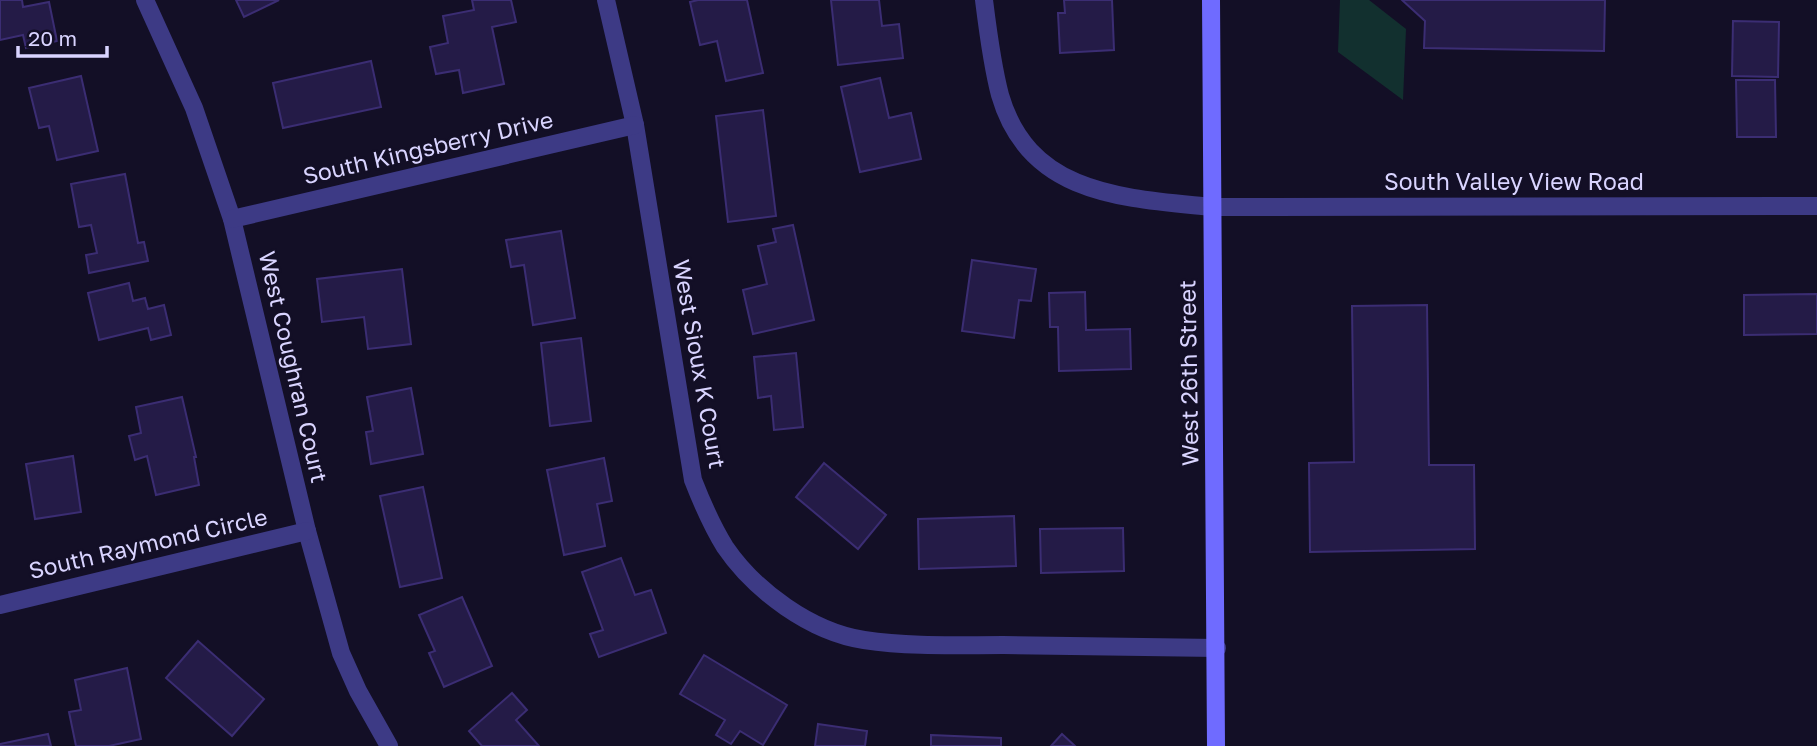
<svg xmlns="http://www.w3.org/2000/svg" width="1817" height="746" font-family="'Golos Text',sans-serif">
<rect width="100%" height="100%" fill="#130f26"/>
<polygon fill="#12302f" points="1340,0 1369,0 1406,29 1403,100 1338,52"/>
<g fill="#241b47" stroke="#3b2d73" stroke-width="2">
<polygon points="0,0 22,0 23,7 49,2 57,41 26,48 23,35 0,40"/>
<polygon points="236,0 279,0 244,17"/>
<polygon points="472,0 511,0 516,22 492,27 504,84 463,93 459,70 436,74 430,47 448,43 443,16 474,10"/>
<polygon points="698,0 747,0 763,73 726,81 717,41 700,45 690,2"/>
<polygon points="831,0 879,0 882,26 899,24 903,58 838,65"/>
<polygon points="1064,0 1112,0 1114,50 1060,53 1058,13 1065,13"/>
<polygon points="1402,0 1605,0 1604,51 1424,48 1425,21"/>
<polygon points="1733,21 1779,22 1778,77 1732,76"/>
<polygon points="371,61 381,107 283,128 273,83"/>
<polygon points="81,76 98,151 57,160 49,126 39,128 29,88"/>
<polygon points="880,78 889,118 911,113 921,159 860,172 841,87"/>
<polygon points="1736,80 1775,80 1776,137 1737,137"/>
<polygon points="763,110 776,216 728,222 716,116"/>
<polygon points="125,174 138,243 144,242 148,261 89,273 86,255 97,253 91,225 79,227 71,184"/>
<polygon points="793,225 814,320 753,334 743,290 767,284 758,246 776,242 773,229"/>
<polygon points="561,231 575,318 533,325 524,265 511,267 506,240"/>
<polygon points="972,260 1036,269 1031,301 1019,300 1014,338 962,331"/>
<polygon points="402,269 411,344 368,349 364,317 322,322 317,279"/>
<polygon points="129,283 133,301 145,298 148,309 164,305 171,335 151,340 148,328 99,340 88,293"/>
<polygon points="1085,292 1086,330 1130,329 1131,369 1059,371 1058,327 1050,327 1049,293"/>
<polygon points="1817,294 1817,334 1744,335 1744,295"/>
<polygon points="1427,305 1429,465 1474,465 1475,549 1310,552 1309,463 1354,462 1352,306"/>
<polygon points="581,338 591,421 550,426 541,343"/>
<polygon points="796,353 803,427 774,430 771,396 758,398 754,357"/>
<polygon points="411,388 423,454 371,464 366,432 373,431 367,397"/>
<polygon points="182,397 196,457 194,457 199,485 156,495 147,456 135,460 129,436 141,433 136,407"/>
<polygon points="73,456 81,512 35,519 26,464"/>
<polygon points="604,458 612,501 597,504 605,546 564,555 547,470"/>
<polygon points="824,463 886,515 858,549 796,497"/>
<polygon points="423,487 442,578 400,587 380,496"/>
<polygon points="1014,516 1016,566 919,569 918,519"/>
<polygon points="1123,528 1124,571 1041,573 1040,529"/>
<polygon points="621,558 635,595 651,590 666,633 599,657 590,634 603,630 582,572"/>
<polygon points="462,597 492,666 444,687 429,653 435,651 419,615"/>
<polygon points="198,641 264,699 232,736 166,678"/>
<polygon points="704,655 787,705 763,745 740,731 731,744 716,735 725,720 680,694"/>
<polygon points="127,668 141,739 109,746 76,746 69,712 81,710 75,680"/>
<polygon points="512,693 527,710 516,720 539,746 482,746 469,731"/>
<polygon points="818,724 867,731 865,746 815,746"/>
<polygon points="48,734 51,746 0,746 0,744"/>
<polygon points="1062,734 1075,746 1051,746"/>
<polygon points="931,735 1001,738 1001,746 931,746"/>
</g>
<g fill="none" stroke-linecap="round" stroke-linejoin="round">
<g stroke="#3d3a85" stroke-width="18">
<polyline points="145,0 194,108 232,219 307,531 341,653 358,691 389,746"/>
<path d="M 606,0 L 635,125 L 693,480 C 702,503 712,526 725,547 C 755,591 811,632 864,640 C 910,647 957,645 1003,645 C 1074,646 1145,647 1217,648"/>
<path d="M 984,0 C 988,32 992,65 1000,95 C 1029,196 1125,198 1212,207"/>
<polyline points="232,219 635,125"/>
<polyline points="0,605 307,531"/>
</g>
<polyline stroke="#3d3a85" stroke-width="18" points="1212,207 1817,206"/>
<polyline stroke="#6f6bff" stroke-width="18" points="1211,0 1216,746"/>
</g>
<g text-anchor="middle" stroke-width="5" stroke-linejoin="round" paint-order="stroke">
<g font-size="23" fill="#d9d4ff" stroke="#130f26">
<text transform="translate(428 148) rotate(-13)" y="8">South Kingsberry Drive</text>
<text x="1514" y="190">South Valley View Road</text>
<text transform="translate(699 364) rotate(80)" y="8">West Sioux K Court</text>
<text transform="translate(293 367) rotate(77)" y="8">West Coughran Court</text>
<text transform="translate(1189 373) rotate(-91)" y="8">West 26th Street</text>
<text transform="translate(148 544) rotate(-13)" y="8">South Raymond Circle</text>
</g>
</g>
<path d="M18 46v10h89v-10" fill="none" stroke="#d9d4ff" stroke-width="3.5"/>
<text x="28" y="46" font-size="21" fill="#d9d4ff" stroke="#130f26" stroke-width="5" paint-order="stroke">20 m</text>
</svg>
